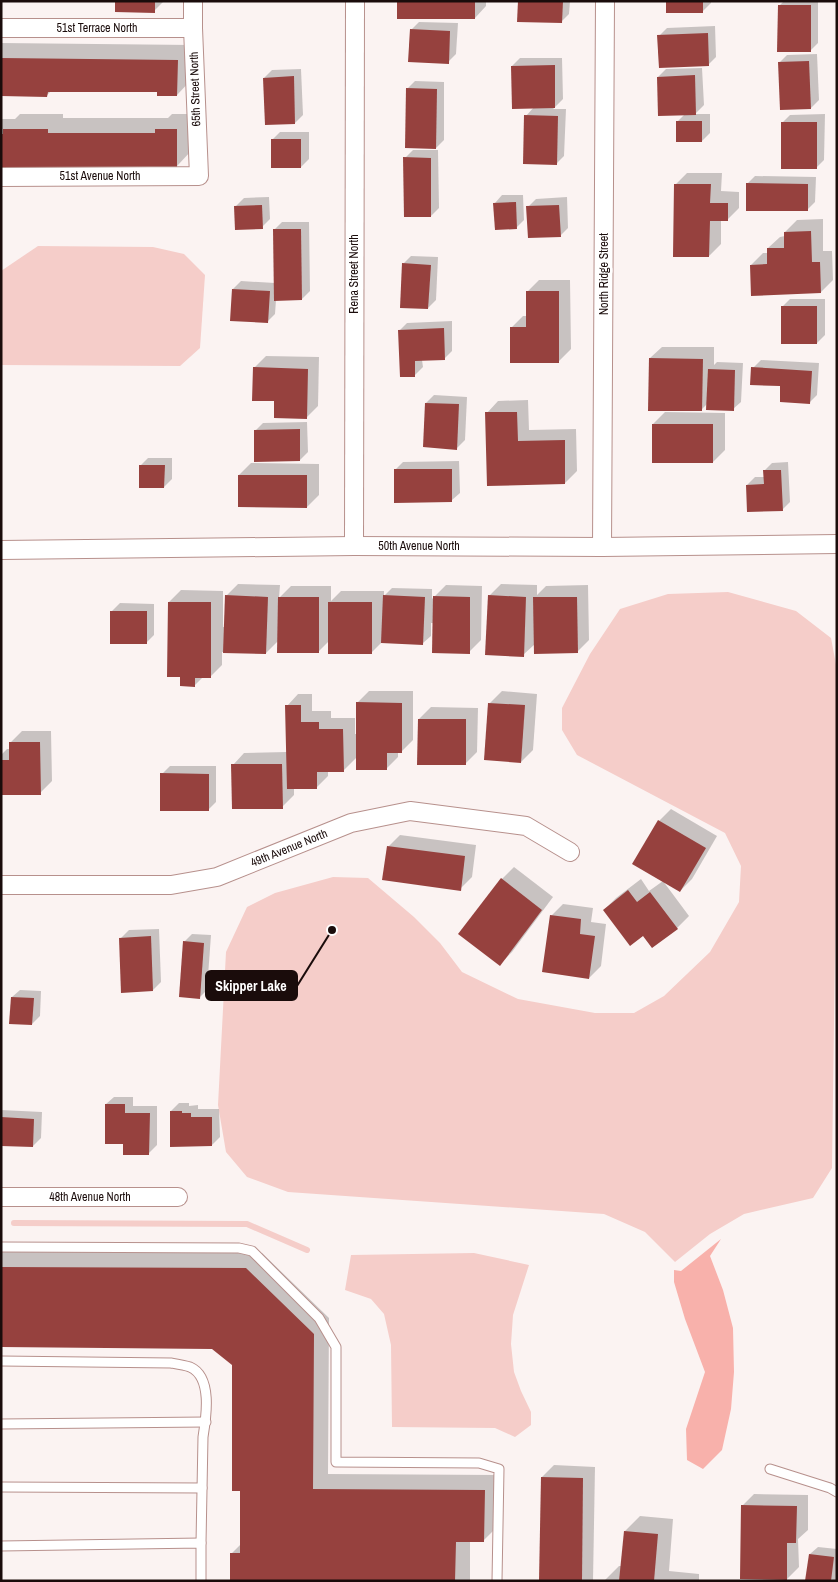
<svg xmlns="http://www.w3.org/2000/svg" width="838" height="1582" font-family="'Archivo Narrow',sans-serif">
<rect width="100%" height="100%" fill="#fbf3f2"/>
<polygon fill="#f8b1ab" points="721,1239 710,1256 723,1290 733,1328 734,1372 731,1409 722,1450 703,1469 687,1460 686,1429 705,1372 685,1319 674,1282 674,1270 681,1271"/>
<g fill="#f5cdc9">
<polygon points="38,246 153,247 184,254 205,275 200,348 180,366 1,365 1,271"/>
<polygon points="728,592 796,611 831,638 837,670 837,806 832,1168 813,1198 744,1214 710,1234 675,1262 645,1232 604,1214 288,1192 247,1177 226,1152 218,1105 226,952 247,907 275,893 333,877 368,878 414,917 440,943 462,972 518,999 595,1013 634,1013 664,996 710,952 739,902 741,866 725,833 577,755 562,730 562,708 590,654 620,609 668,594"/>
<polygon points="474,1253 529,1265 513,1315 511,1344 514,1372 521,1391 531,1412 531,1425 515,1437 495,1428 392,1427 391,1345 384,1314 371,1299 345,1290 351,1255"/>
</g>
<g fill="#0003">
<polygon points="116,1 164,1 154,11"/>
<polygon points="398,1 486,1 486,6 475,18"/>
<polygon points="519,1 570,1 569,14 561,22"/>
<polygon points="667,1 711,1 711,3 703,11"/>
<polygon points="784,1 818,1 818,43 810,51 779,6"/>
<polygon points="419,22 458,23 456,54 448,62 411,30"/>
<polygon points="715,26 716,57 708,65 659,36 667,28"/>
<polygon points="1,43 193,45 192,79 177,95 158,91 52,90 47,95 1,95"/>
<polygon points="817,54 819,100 811,108 779,63 787,55"/>
<polygon points="520,58 562,58 563,99 553,109 566,109 564,156 556,164 526,116 534,107 512,66"/>
<polygon points="702,68 704,105 695,114 710,114 710,133 702,141 677,122 685,114 658,77 666,69"/>
<polygon points="301,69 303,115 295,123 264,78 272,70"/>
<polygon points="415,81 444,82 444,140 436,148 407,89"/>
<polygon points="20,114 63,114 63,118 168,118 172,114 192,114 192,150 177,166 1,166 1,119 15,119"/>
<polygon points="825,114 824,160 816,168 782,123 790,115"/>
<polygon points="280,132 309,132 309,159 301,167 272,140"/>
<polygon points="413,150 438,150 439,208 431,216 405,158"/>
<polygon points="687,173 722,173 721,191 739,192 739,208 727,220 721,220 721,244 709,256 675,185"/>
<polygon points="755,176 816,177 815,202 807,210 748,183"/>
<polygon points="502,195 523,195 524,220 516,228 495,203"/>
<polygon points="269,197 270,219 262,227 236,206 244,198"/>
<polygon points="567,197 568,228 560,236 528,207 536,199"/>
<polygon points="823,219 823,251 832,251 833,280 821,292 751,265 763,253 768,253 768,248 780,237 785,236 785,232 797,220"/>
<polygon points="282,222 309,222 310,291 302,299 276,300 275,314 267,322 233,289 241,281 275,283 274,230"/>
<polygon points="411,256 438,257 436,300 428,308 403,264"/>
<polygon points="539,280 570,280 571,349 559,361 511,328 523,316 527,316 527,292"/>
<polygon points="790,299 825,299 825,335 817,343 782,307"/>
<polygon points="452,321 452,351 444,359 422,360 423,367 415,375 399,331 407,323"/>
<polygon points="662,347 714,347 714,365 717,362 743,363 741,402 733,409 708,403 701,410 650,358"/>
<polygon points="266,356 319,357 318,406 306,418 275,400 254,368"/>
<polygon points="761,360 819,363 817,395 809,403 753,368"/>
<polygon points="434,395 467,397 465,440 457,448 426,403"/>
<polygon points="528,400 529,430 576,429 577,471 565,483 487,413 498,401"/>
<polygon points="665,412 725,413 725,450 713,462 653,424"/>
<polygon points="307,422 308,452 300,460 255,431 263,423"/>
<polygon points="148,458 172,458 172,479 164,487 140,466"/>
<polygon points="459,461 460,493 452,500 395,470 403,462"/>
<polygon points="788,462 790,502 782,510 747,485 755,477 764,477 764,471 772,463"/>
<polygon points="251,463 319,464 319,495 307,507 239,475"/>
<polygon points="238,584 280,585 279,598 291,586 331,586 331,601 341,591 384,591 384,596 392,588 432,589 432,599 446,585 482,586 481,640 469,652 434,623 431,623 431,636 423,643 382,642 371,653 329,641 318,652 279,640 266,653 222,652 222,665 210,677 203,677 194,686 181,676 169,602 181,590 223,591 223,627 225,627 226,596"/>
<polygon points="501,584 537,585 537,595 546,586 588,585 589,640 577,652 535,644 523,655 489,596"/>
<polygon points="120,603 154,604 154,635 146,643 112,611"/>
<polygon points="369,691 413,691 413,740 401,752 398,752 398,757 386,769 357,757 343,771 328,771 328,776 316,788 294,788 294,795 282,807 233,765 244,753 287,752 287,706 298,694 312,694 312,711 331,711 331,718 355,718 355,734 357,734 357,703"/>
<polygon points="502,691 537,694 533,750 521,762 490,703"/>
<polygon points="431,707 478,708 477,752 465,764 419,719"/>
<polygon points="22,731 51,731 52,781 40,793 1,793 1,755 7,749 10,749 10,743"/>
<polygon points="170,766 216,766 216,802 208,810 162,774"/>
<polygon points="671,809 717,836 692,879 680,891 659,821"/>
<polygon points="400,835 476,845 472,877 460,889 388,847"/>
<polygon points="514,867 553,897 512,952 500,964 502,879"/>
<polygon points="641,879 649,891 663,881 689,916 677,928 643,934 604,910 616,898"/>
<polygon points="563,904 593,908 591,922 606,924 601,966 589,978 551,916"/>
<polygon points="159,929 161,982 153,990 121,938 129,930"/>
<polygon points="192,934 211,935 207,990 199,998 184,942"/>
<polygon points="20,990 41,991 40,1016 32,1024 12,997"/>
<polygon points="114,1097 133,1097 133,1106 157,1106 157,1145 149,1153 124,1142 106,1104"/>
<polygon points="179,1103 189,1103 189,1106 198,1105 198,1109 219,1109 220,1137 212,1145 171,1111"/>
<polygon points="1,1110 42,1112 41,1138 33,1146 1,1145"/>
<polygon points="1,1251 262,1253 329,1318 328,1474 500,1475 499,1525 483,1541 470,1541 470,1581 231,1581 232,1553 241,1544 241,1490 233,1364 213,1347 1,1346"/>
<polygon points="554,1465 595,1467 593,1581 541,1581 542,1477"/>
<polygon points="754,1494 808,1495 808,1530 798,1539 799,1567 787,1579 742,1506"/>
<polygon points="640,1516 673,1519 669,1571 699,1574 699,1581 604,1581 619,1566 621,1566 625,1531"/>
<polygon points="818,1547 837,1549 837,1581 806,1581 810,1554"/>
</g>
<g fill="none" stroke-linecap="round" stroke-linejoin="round">
<polyline stroke="#f5cdc9" stroke-width="6" points="14,1223 247,1224 307,1250"/>
</g>
<g fill="#96413e">
<polygon points="115,1 155,1 155,13 115,12"/>
<rect x="397" y="1" width="78" height="18"/>
<polygon points="518,1 563,1 562,23 517,22"/>
<rect x="666" y="1" width="37" height="12"/>
<polygon points="778,5 811,5 811,52 777,52"/>
<polygon points="410,29 450,31 449,64 408,62"/>
<polygon points="708,33 709,66 659,68 657,35"/>
<polygon points="1,58 178,60 177,96 157,96 157,92 48,92 47,97 1,96"/>
<polygon points="809,61 811,109 780,110 778,62"/>
<polygon points="555,65 555,108 512,109 511,66"/>
<polygon points="695,75 696,115 658,116 657,77"/>
<polygon points="294,76 295,124 265,125 263,78"/>
<polygon points="406,88 437,89 436,149 405,148"/>
<polygon points="524,115 558,116 557,165 523,164"/>
<rect x="676" y="121" width="26" height="21"/>
<rect x="781" y="122" width="36" height="47"/>
<polygon points="3,129 48,129 48,133 155,133 155,129 177,129 177,167 1,167 1,134 3,134"/>
<rect x="271" y="139" width="30" height="29"/>
<polygon points="403,157 431,158 431,217 404,217"/>
<polygon points="746,183 808,184 808,211 746,211"/>
<polygon points="674,184 711,184 710,203 728,203 728,221 710,221 709,257 673,257"/>
<polygon points="516,202 517,229 495,230 493,203"/>
<polygon points="262,205 263,229 235,230 234,206"/>
<polygon points="559,205 561,237 528,238 526,206"/>
<polygon points="273,229 301,229 302,300 274,301"/>
<polygon points="811,231 812,262 820,262 821,293 751,296 750,265 767,264 767,248 784,248 784,232"/>
<polygon points="402,263 431,265 428,309 400,308"/>
<polygon points="232,289 270,291 268,323 230,321"/>
<polygon points="526,291 559,291 559,363 510,363 510,327 526,327"/>
<rect x="781" y="306" width="36" height="38"/>
<polygon points="444,328 445,360 415,361 415,377 400,377 398,330"/>
<polygon points="649,358 703,359 702,411 648,411"/>
<polygon points="253,367 308,369 307,419 274,418 274,401 252,401"/>
<polygon points="751,367 812,371 810,404 780,402 780,386 750,385"/>
<polygon points="708,369 735,370 734,411 706,410"/>
<polygon points="425,403 459,404 457,450 423,447"/>
<polygon points="485,412 517,412 518,441 565,440 565,484 487,486"/>
<rect x="652" y="424" width="61" height="39"/>
<polygon points="300,429 300,461 254,462 254,430"/>
<polygon points="139,465 165,465 164,488 139,488"/>
<polygon points="394,469 452,469 452,502 394,503"/>
<polygon points="763,470 781,470 783,511 747,512 746,485 764,484"/>
<polygon points="238,475 307,475 307,508 238,507"/>
<polygon points="225,595 268,597 266,654 223,653"/>
<polygon points="383,595 425,597 423,645 381,643"/>
<polygon points="488,595 526,597 524,657 485,655"/>
<polygon points="433,596 470,597 470,654 432,653"/>
<polygon points="278,597 319,597 319,653 277,653"/>
<polygon points="533,597 577,597 578,653 534,654"/>
<polygon points="168,602 211,602 211,678 195,678 195,687 180,686 180,677 167,677"/>
<rect x="328" y="602" width="44" height="52"/>
<rect x="110" y="611" width="37" height="33"/>
<polygon points="356,702 402,703 402,753 387,753 387,770 356,770"/>
<polygon points="488,703 525,705 521,763 484,760"/>
<polygon points="285,705 301,705 301,722 319,722 319,729 343,729 344,772 317,772 317,789 287,789"/>
<polygon points="418,719 466,719 466,765 417,765"/>
<polygon points="9,742 40,742 41,795 1,795 1,760 9,760"/>
<polygon points="231,764 282,764 283,809 232,809"/>
<polygon points="160,773 209,774 209,811 160,811"/>
<polygon points="658,820 706,848 680,892 632,864"/>
<polygon points="387,846 465,856 461,891 382,880"/>
<polygon points="501,878 542,910 500,966 458,934"/>
<polygon points="628,890 637,902 650,892 678,929 652,948 643,936 630,946 603,910"/>
<polygon points="550,915 581,919 580,934 595,936 589,979 542,972"/>
<polygon points="151,936 153,991 121,993 119,938"/>
<polygon points="183,941 204,943 200,999 179,997"/>
<polygon points="11,997 34,998 32,1025 9,1024"/>
<polygon points="105,1104 125,1104 125,1113 150,1113 149,1155 123,1155 123,1144 105,1144"/>
<polygon points="170,1111 182,1111 182,1113 191,1113 191,1117 212,1117 212,1146 170,1147"/>
<polygon points="1,1117 34,1119 33,1147 1,1146"/>
<polygon points="1,1267 246,1268 314,1334 313,1489 485,1490 484,1542 456,1542 455,1581 230,1581 230,1553 240,1553 240,1491 232,1491 232,1365 212,1349 1,1347"/>
<polygon points="541,1477 583,1478 582,1581 539,1581"/>
<polygon points="741,1505 797,1506 796,1543 787,1543 787,1580 740,1579"/>
<polygon points="624,1531 658,1534 654,1581 619,1581"/>
<polygon points="809,1554 834,1557 831,1581 805,1581"/>
</g>
<g fill="none" stroke-linecap="round" stroke-linejoin="round">
<defs>
<g id="lane">
<polyline points="1,1247 239,1248 252,1251 319,1318 336,1347 336,1462 479,1463 499,1469 497,1581"/>
<path d="M 1,1361 L 171,1363 C 177,1364 184,1365 190,1367 C 213,1377 206,1418 203,1437 L 201,1543"/>
<polyline points="1,1424 206,1422"/>
<polyline points="770,1469 830,1488 837,1492"/>
<polyline points="1,1487 202,1488"/>
<polyline points="1,1546 201,1543 201,1581"/>
</g>
<g id="street">
<polyline points="1,28 193,28"/>
<polyline points="1,177 199,176 193,28 193,1"/>
<polyline points="354,546 355,1"/>
<polyline points="602,547 605,1"/>
<polyline points="1,550 354,546 602,547 837,544"/>
<polyline points="1,885 171,885 217,877 351,823 410,811 526,826 570,852"/>
<polyline points="1,1197 178,1197"/>
</g>
</defs>
<use href="#lane" stroke="#b7908c" stroke-width="11"/>
<use href="#street" stroke="#b7908c" stroke-width="20"/>
<use href="#lane" stroke="#fff" stroke-width="9"/>
<use href="#street" stroke="#fff" stroke-width="18"/>
</g>
<g text-anchor="middle" stroke-width="5" stroke-linejoin="round" paint-order="stroke">
<g font-size="12" fill="#1a0c0b" stroke="#fff">
<text x="97" y="32">51st Terrace North</text>
<text transform="translate(195 89) rotate(-92)" y="4">65th Street North</text>
<text x="100" y="180">51st Avenue North</text>
<text transform="translate(354 274) rotate(-90)" y="4">Rena Street North</text>
<text transform="translate(604 274) rotate(-90)" y="4">North Ridge Street</text>
<text x="419" y="550">50th Avenue North</text>
<text transform="translate(289 848) rotate(-22)" y="4">49th Avenue North</text>
<text x="90" y="1201">48th Avenue North</text>
</g>
</g>
<path fill="none" stroke="#1a0c0b" stroke-width="2" d="M332 930L297 986"/>
<circle fill="#1a0c0b" stroke="#fff" stroke-width="2" cx="332" cy="930" r="5"/>
<rect fill="#1a0c0b" stroke="#1a0c0b" stroke-width="2" x="206" y="971" width="91" height="29" rx="5"/>
<g font-size="14" text-anchor="middle" font-weight="bold" fill="#fff">
<text x="251" y="991">Skipper Lake</text>
</g>
<rect width="838" height="1582" fill="none" stroke="#1a0c0b" stroke-width="5"/>
</svg>
